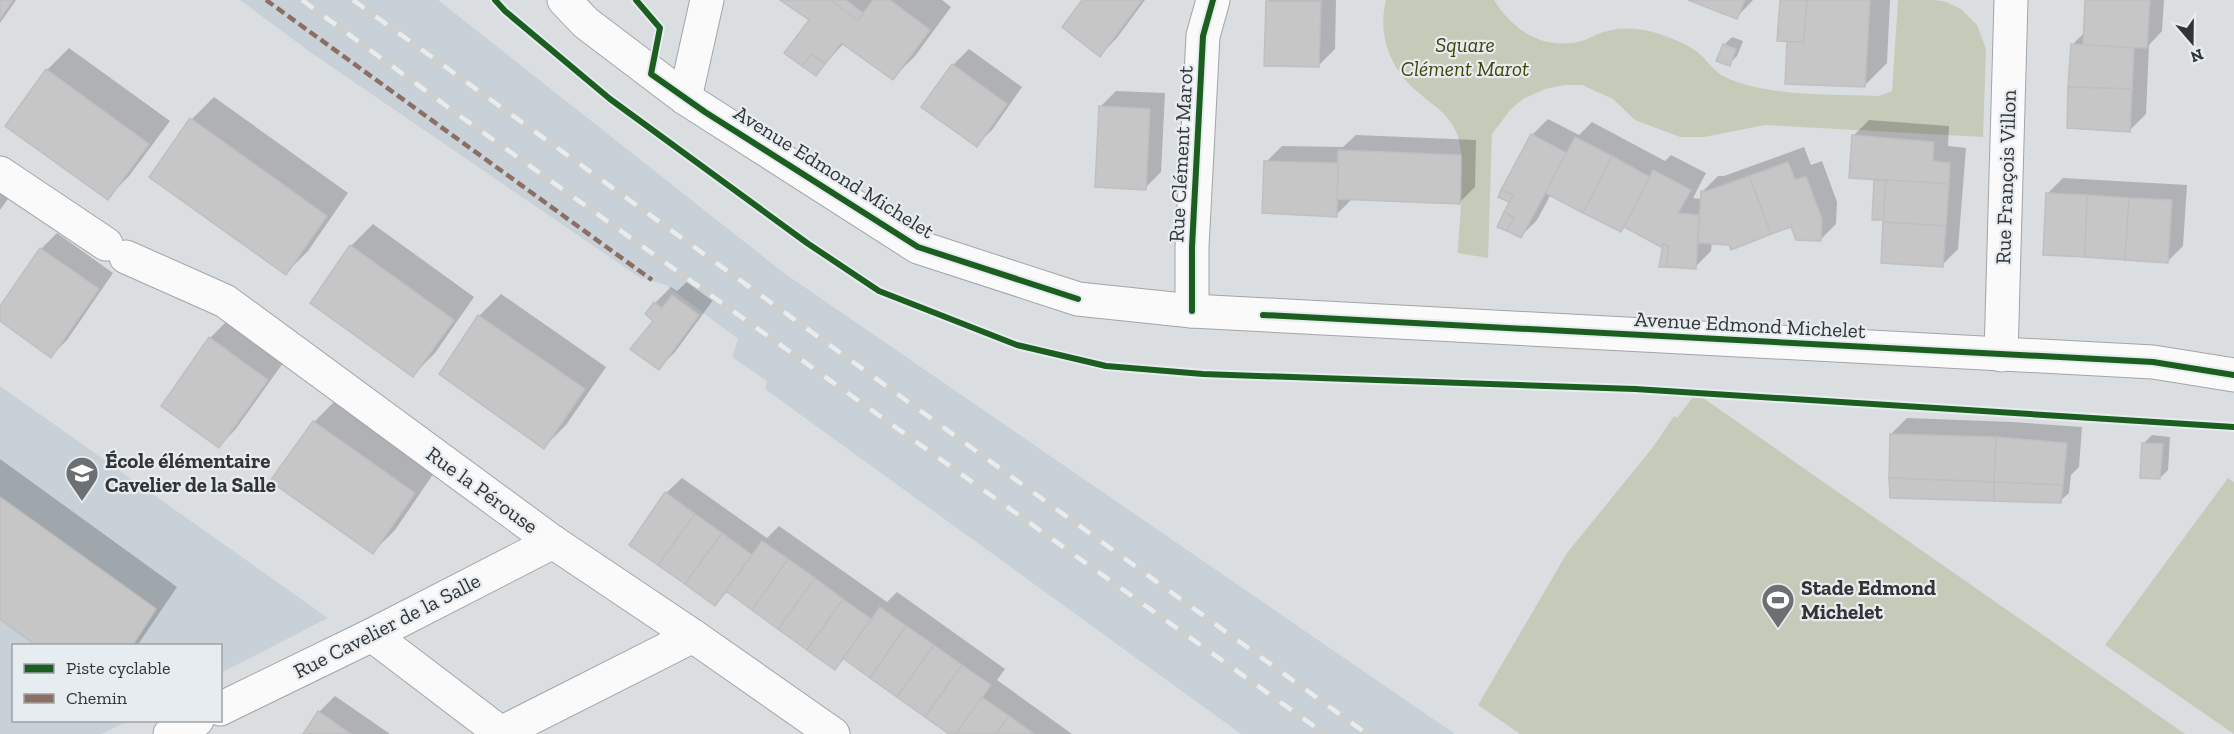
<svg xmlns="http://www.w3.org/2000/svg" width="2234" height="734" font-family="'Zilla Slab',serif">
<rect width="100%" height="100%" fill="#dbdee1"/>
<g fill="#c9d1d8">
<polygon points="240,0 438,0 784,273 1455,734 1241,734 765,389 767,381 732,357 738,339 666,285 639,277 310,52"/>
<polygon points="0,386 328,618 221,673 220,646 14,646 14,720 128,721 101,734 0,734"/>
</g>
<g fill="#c6cbb9">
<path d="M 1386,0 L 1494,0 C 1513,30 1541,49 1578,42 C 1588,40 1597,33 1608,31 C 1621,27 1639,28 1653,32 C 1669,37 1690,44 1702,56 C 1709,63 1716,73 1725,77 C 1768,97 1831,94 1879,96 L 1892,91 L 1898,0 L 1935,0 L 1946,2 L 1961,9 L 1977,25 L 1986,49 L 1983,137 L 1765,125 L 1704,137 L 1680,137 L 1635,120 L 1613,99 L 1582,85 L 1564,85 L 1545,89 L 1523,99 L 1511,109 L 1492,134 L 1488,258 L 1458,253 C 1459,223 1467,158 1457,134 C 1449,114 1435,107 1420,94 C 1391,71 1377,36 1386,0 Z"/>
<polygon points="1696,393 2185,734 1520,734 1478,705 1567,553 1653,447 1674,416 1677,418"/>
<polygon points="2228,478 2234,482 2234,734 2105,645"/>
</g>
<g fill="#0003">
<polygon points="0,0 16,0 0,23"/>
<polygon points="782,0 942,0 951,7 915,56 893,78 844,43 816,74 811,20"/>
<polygon points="1084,0 1145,0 1116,39 1100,55"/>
<polygon points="1269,0 1336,0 1335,49 1319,65 1267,2"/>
<polygon points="1692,0 1753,0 1737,17"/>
<polygon points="1781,0 1890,0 1887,63 1865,85 1788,42 1790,40"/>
<polygon points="2087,0 2164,0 2162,31 2149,45 2146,114 2130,130 2072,45 2085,32"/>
<polygon points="1732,37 1743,41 1737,56 1729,64 1724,45"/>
<polygon points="69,48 170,121 129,176 107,198 47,70"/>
<polygon points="969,49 1022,87 992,130 976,145 923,107 953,65"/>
<polygon points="1116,91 1165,93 1161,172 1145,188 1100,107"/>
<polygon points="214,97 348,193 308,251 286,273 151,177 192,119"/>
<polygon points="1548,119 1579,135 1592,122 1665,161 1671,155 1706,173 1693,198 1702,199 1702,192 1718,176 1724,176 1804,147 1811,165 1822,161 1837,202 1836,224 1820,240 1792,225 1730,244 1712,242 1711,251 1695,267 1665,241 1625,226 1621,230 1551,194 1537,220 1521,236 1513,196 1509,201 1532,135"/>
<polygon points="1869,120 1949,126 1948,146 1966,148 1958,249 1942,265 1885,219 1873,218 1876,178 1853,136"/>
<polygon points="1356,135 1476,140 1475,187 1459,203 1352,199 1336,215 1266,162 1282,146 1343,147"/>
<polygon points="2063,178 2187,185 2183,246 2167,262 2047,194"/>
<polygon points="0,188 10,196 0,210"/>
<polygon points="373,224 474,297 435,353 413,375 351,246"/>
<polygon points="57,233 113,273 67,340 51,356 0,319 0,308 41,249"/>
<polygon points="689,280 714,299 675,352 659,368 632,349 655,320 647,314 655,303 671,287 677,291"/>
<polygon points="501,294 606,367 566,425 544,447 441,373 479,316"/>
<polygon points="226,322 283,363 235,430 219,446 210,338"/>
<polygon points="336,400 436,470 395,530 373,552 272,480 314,422"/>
<polygon points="1907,418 2012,422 2082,427 2079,467 2071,475 2069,493 2060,501 1891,434"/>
<polygon points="2152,435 2170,437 2168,470 2160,478 2144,443"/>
<polygon points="0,459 177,587 137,646 39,646 0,617"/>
<polygon points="682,478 767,538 779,526 887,602 897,592 1005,669 997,680 1072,734 951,734 845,658 835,668 728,591 715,604 666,493"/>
<polygon points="335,696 390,734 304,734 319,712"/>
</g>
<g fill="#c6c6c7" stroke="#bfbfc1" stroke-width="1.5">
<polygon points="0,0 13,0 0,19"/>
<polygon points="780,0 830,0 858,20 873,0 890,0 930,30 893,80 841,43 825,64 812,54 802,66 784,53 809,20"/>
<polygon points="830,0 846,0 863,13 858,20"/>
<polygon points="1082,0 1142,0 1100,57 1062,27"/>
<polygon points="1688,0 1745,0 1737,19"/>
<polygon points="1780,0 1807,0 1804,42 1777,41"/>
<polygon points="1807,0 1870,0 1865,87 1785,84 1787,42 1804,42"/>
<polygon points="2085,0 2150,0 2147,48 2083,46"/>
<polygon points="1266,1 1321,1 1319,67 1264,66"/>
<polygon points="1723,44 1736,49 1730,66 1716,61"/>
<polygon points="2071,44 2134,48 2132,89 2068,87"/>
<polygon points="812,54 825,64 816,76 802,66"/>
<polygon points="952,64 1007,104 977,147 921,107"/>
<polygon points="46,69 149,144 108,200 5,126"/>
<polygon points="2068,87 2132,89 2130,132 2067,128"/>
<polygon points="1099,106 1150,109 1146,190 1095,187"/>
<polygon points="190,118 327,216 286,275 149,177"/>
<polygon points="1531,134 1567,153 1521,238 1507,231 1514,218 1504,212 1513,195 1501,190"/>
<polygon points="1852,135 1934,142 1933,161 1950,163 1949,184 1849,178"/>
<polygon points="1575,137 1612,156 1583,213 1545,193"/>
<polygon points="1338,150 1461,155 1460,204 1337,199"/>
<polygon points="1612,156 1650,177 1621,232 1583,213"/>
<polygon points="1264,161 1338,163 1337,217 1262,213"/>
<polygon points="1788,162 1795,180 1806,176 1822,219 1821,241 1796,240 1791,227 1771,234 1749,176"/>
<polygon points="1653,170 1691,190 1678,213 1699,215 1696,269 1667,267 1668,246 1663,244 1661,247 1624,227"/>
<polygon points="1749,176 1771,234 1731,250 1729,245 1698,243 1701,191 1707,191"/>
<polygon points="1874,180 1886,180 1884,220 1872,220"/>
<polygon points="1886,180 1949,184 1946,226 1883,222"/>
<polygon points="1501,190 1513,195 1509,202 1498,197"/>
<polygon points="2046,193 2087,195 2085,257 2043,255"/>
<polygon points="2087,195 2129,198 2125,260 2085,257"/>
<polygon points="2129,198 2172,200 2168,263 2125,260"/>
<polygon points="1504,212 1514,218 1507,231 1497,227"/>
<polygon points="1883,222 1946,226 1943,267 1881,263"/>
<polygon points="1663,244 1668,246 1667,267 1659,267"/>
<polygon points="350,245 454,320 413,377 310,303"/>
<polygon points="40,248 99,289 51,358 0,321 0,306"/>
<polygon points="672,295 699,315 659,370 630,349 653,321 645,314 654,302 662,308"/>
<polygon points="478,315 585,389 544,449 439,374"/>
<polygon points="209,337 268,380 219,448 161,406"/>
<polygon points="313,421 415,493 373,554 270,481"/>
<polygon points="1890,434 1996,437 1994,482 1889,478"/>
<polygon points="1996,437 2067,443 2063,485 1994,482"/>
<polygon points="2142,443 2163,444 2160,479 2140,478"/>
<polygon points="1889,478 1994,482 1994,501 1890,498"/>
<polygon points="1994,482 2063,485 2061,503 1994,501"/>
<polygon points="665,492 695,514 658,565 629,545"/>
<polygon points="0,497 156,609 132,646 37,646 0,619"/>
<polygon points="695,514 722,533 685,584 658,565"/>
<polygon points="722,533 752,555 715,606 685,584"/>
<polygon points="762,541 788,559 752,610 726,591"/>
<polygon points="788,559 815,578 778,629 752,610"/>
<polygon points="815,578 843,599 807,650 778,629"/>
<polygon points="843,599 871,619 835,670 807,650"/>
<polygon points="880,607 906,626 870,678 843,658"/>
<polygon points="906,626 934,645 897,697 870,678"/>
<polygon points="934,645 962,665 925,717 897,697"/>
<polygon points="962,665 991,685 956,734 949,734 925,717"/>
<polygon points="982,697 1009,716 996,734 956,734"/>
<polygon points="318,711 351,734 303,734"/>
<polygon points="1009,716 1034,734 996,734"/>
</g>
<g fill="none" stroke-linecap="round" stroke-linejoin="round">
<defs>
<g id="minor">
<polyline points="564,0 586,23 685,98 918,247 1078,299 1192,311 2153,362 2234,375"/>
<polyline points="685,98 707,0"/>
<polyline points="0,173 106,244"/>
<polyline points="126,257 225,301 553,542 693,636 833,734"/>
<polyline points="1192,311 1192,247 1203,36 1213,0"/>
<polyline points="2001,355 2011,0"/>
<polyline points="372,635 502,734"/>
<polyline points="220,709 372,635 553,542"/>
<polyline points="503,732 693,636"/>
<polyline points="170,734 197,720"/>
</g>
</defs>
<use href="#minor" stroke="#a2a5a7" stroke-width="35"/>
<use href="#minor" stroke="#fafafa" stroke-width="33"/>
<defs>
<g id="rail">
<polyline points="302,0 460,116 1325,734"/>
<polyline points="353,0 1367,734"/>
</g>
</defs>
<use href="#rail" stroke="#cecfcf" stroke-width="7"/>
<use href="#rail" stroke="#e6ecf0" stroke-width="4.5" stroke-dasharray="14" stroke-linecap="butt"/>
<polyline stroke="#8d6e63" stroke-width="4.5" stroke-dasharray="9 4.5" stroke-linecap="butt" points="266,0 652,280"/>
<defs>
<g id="cycleway">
<polyline points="495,0 505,11 610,99 807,243 879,291 1017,345 1106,366 1203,374 1635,389 2234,427"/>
<polyline points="636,0 660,28 651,74 705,112 918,247 1078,299"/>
<polyline points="1192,311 1192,247 1203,36 1213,0"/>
<polyline points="1263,315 2153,362 2234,375"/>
</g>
</defs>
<use href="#cycleway" stroke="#e6ecf0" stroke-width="10"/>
<use href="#cycleway" stroke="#1b5e20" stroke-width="6"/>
</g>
<defs>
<symbol id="school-pin" viewBox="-11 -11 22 30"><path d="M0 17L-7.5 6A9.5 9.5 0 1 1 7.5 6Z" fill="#6d7072" stroke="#e6ecf0"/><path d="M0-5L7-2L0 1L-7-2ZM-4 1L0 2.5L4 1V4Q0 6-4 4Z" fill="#fff"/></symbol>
<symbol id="stadium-pin" viewBox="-11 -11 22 30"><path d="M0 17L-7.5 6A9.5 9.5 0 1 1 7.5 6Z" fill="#6d7072" stroke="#e6ecf0"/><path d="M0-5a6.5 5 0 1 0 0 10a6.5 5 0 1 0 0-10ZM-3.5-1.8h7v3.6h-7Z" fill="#fff"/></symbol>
</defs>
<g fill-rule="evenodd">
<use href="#school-pin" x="63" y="454" width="38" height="52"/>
<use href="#stadium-pin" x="1759" y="581" width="38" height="52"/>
</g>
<g text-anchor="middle" stroke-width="4.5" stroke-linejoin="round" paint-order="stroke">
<g font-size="21" font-style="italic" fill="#3d4405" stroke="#e6ecf0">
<text x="1465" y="52">Square<tspan x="1465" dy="24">Clément Marot</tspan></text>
</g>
<g font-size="21" fill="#323436" stroke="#e6ecf0">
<text transform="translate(1181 154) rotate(-87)" y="7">Rue Clément Marot</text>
<text transform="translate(834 172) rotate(32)" y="7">Avenue Edmond Michelet</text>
<text transform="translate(2006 177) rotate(-88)" y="7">Rue François Villon</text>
<text transform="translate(1750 325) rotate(3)" y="7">Avenue Edmond Michelet</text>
<text transform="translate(482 490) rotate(36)" y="7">Rue la Pérouse</text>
<text transform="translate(387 626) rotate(-27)" y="7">Rue Cavelier de la Salle</text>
</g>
<g font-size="21" font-weight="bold" fill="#323436" stroke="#e6ecf0" text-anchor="start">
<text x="105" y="468">École élémentaire<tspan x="105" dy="24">Cavelier de la Salle</tspan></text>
<text x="1801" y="595">Stade Edmond<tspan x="1801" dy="24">Michelet</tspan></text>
</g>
</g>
<rect x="12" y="644" width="210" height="78" fill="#e6ecf0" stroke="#9ea2a6" stroke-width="1.5"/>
<rect x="24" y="664" width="30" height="9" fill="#1b5e20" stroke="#9ea2a6" stroke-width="1.5"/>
<text x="66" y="674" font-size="18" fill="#323436">Piste cyclable</text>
<rect x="24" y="694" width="30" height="9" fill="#8d6e63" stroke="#9ea2a6" stroke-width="1.5"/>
<text x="66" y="704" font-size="18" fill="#323436">Chemin</text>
<g transform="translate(2192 42) rotate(160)" stroke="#e6ecf0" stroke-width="4.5" paint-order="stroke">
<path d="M0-4.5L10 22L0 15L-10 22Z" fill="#323436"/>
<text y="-9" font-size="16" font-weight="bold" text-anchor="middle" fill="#323436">N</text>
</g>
</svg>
